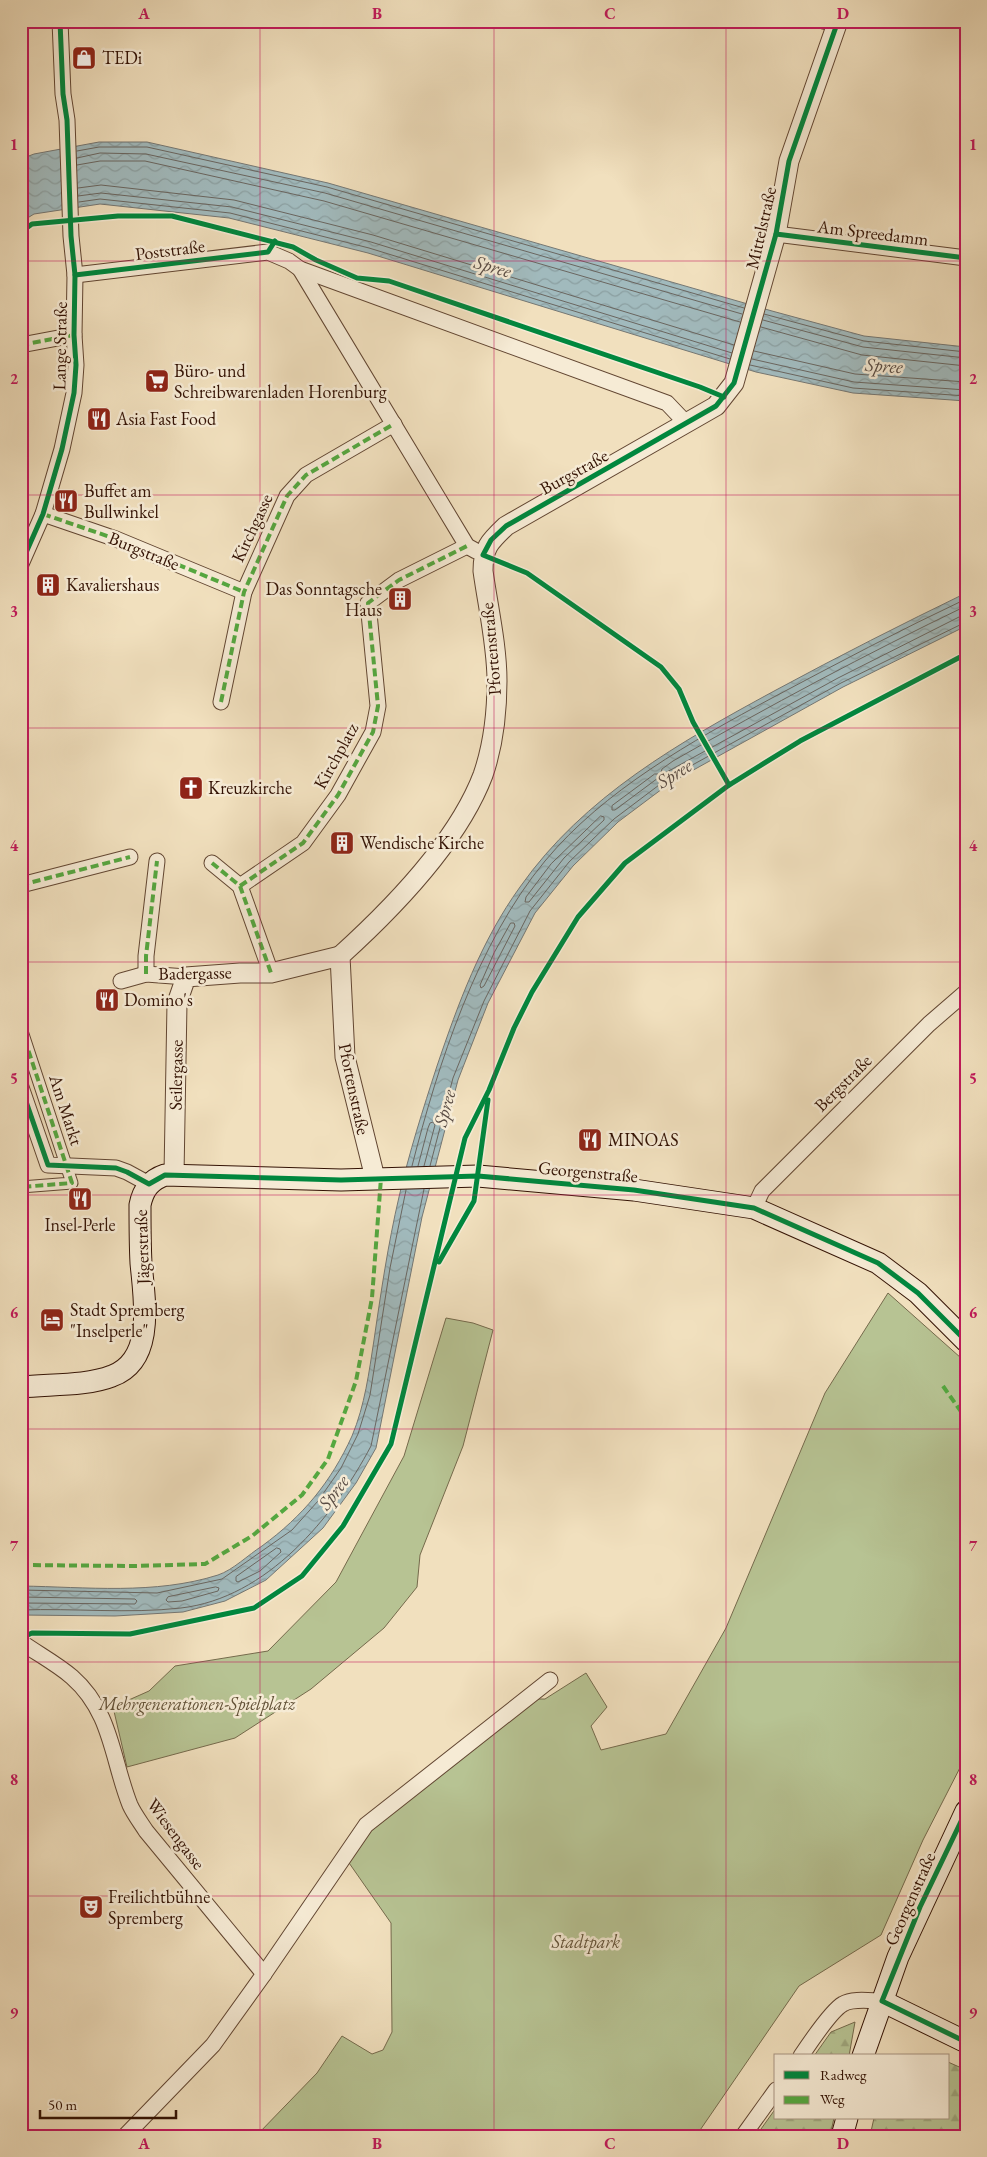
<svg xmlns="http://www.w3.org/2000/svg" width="987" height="2157" font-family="'EB Garamond',serif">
<defs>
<pattern id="forest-firs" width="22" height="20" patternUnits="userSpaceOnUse" patternTransform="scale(1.25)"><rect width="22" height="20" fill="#b7c393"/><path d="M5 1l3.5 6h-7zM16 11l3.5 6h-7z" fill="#9ea67d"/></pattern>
<pattern id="water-waves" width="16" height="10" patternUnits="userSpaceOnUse" patternTransform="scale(1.25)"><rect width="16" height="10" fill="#a1babd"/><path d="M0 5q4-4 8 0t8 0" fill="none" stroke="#8b9fa1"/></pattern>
</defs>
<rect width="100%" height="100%" fill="#f1e0be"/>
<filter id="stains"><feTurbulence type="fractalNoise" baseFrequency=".004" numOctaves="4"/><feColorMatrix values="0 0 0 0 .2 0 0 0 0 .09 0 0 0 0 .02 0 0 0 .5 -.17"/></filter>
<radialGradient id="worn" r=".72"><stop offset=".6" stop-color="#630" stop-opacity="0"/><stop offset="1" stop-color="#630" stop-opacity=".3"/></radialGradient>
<g fill="url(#forest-firs)" stroke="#756a4c">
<polygon points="855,2022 849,2056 814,2056 831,2032"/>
<polygon points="948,2062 966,2070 966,2136 870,2136 874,2118 948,2118"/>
<polygon points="776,2108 776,2118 834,2118 830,2136 756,2136"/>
</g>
<g fill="#b7c393" stroke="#756a4c">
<polygon points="888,1293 961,1358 966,1366 966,1756 923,1840 881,1935 799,1986 696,2136 204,2136 257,2135 317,2073 342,2036 372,2054 383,2050 392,2032 391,1923 347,1860 368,1827 533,1699 545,1699 586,1673 607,1707 591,1726 601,1750 666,1734 726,1628 825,1393"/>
<polygon points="446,1318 473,1323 493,1330 463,1446 420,1555 417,1587 384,1628 311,1689 235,1738 127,1767 113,1707 149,1691 175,1666 268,1651 336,1582 404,1456"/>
</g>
<g fill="url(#water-waves)" stroke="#757773">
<polygon points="99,142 147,142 328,183 772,311 864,336 966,347 966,401 853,393 756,372 368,253 229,218 100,204 34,214 21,222 21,159 34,154"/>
<path d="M 966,593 L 966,626 L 843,687 L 670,783 L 618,822 L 573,866 L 535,913 L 488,1003 L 458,1080 L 422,1217 L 376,1448 L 356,1483 L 323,1528 L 266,1580 L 225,1601 L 183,1612 L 115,1616 L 21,1615 L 21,1586 C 86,1587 155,1595 218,1575 C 233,1570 248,1555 262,1546 C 303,1516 331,1482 352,1436 C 365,1405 369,1372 374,1340 C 381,1292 388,1244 399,1197 C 409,1153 423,1109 437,1066 C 458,1004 481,941 520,887 C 584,796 680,742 776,690 C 839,656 902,624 966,593 Z"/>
</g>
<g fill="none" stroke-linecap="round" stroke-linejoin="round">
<g stroke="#6a6660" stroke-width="1">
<polyline points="77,151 99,147 147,147 327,187 744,308"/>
<polyline points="77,158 100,153 146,154 325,193 742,314"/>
<polyline points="77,165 100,161 145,161 324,201 740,322"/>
<polyline points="78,188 101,185 234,200 373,235 734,345"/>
<polyline points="78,196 101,193 232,207 371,242 732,353"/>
<polyline points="79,202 100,199 230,213 369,248 730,359"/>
<polyline points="764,314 864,341 966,352"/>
<polyline points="763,320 863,347 966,358"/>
<polyline points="761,327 862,355 966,366"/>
<polyline points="754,351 855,374 966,382"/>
<polyline points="752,359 854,382 966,390"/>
<polyline points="750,365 853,388 966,396"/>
<path d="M 966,606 C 866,654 769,706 673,761 L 662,769 L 661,772 L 665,773 L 838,678 L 959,617 L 966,615"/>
<polygon points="655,774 658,774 658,778 615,810 612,810 612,806"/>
<polygon points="601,816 604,817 604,820 564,858 529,902 525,902 526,897 551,864"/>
<polygon points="511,923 514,923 515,926 484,986 481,988 480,985 494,953"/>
<path d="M 412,1166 C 438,1064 477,943 545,861 C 604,790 692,741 772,698 C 836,664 900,630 966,599"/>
<polyline points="418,1166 428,1128 430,1123 433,1122 435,1125 424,1166"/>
<polyline points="430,1166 453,1078 484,1001 530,911 569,862 614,819 667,779 841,683 966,622"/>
<polygon points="277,1548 280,1549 281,1552 260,1571 238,1582 236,1581 236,1577"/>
<polygon points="216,1587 219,1588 218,1591 182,1601 168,1602 166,1600 168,1597"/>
<polyline points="21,1590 157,1593 222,1579 292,1530 318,1501 341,1468 358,1434 370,1395 390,1268 406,1190"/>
<polyline points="21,1597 135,1599 137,1601 135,1604 21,1603"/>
<path d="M 21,1610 C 74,1608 128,1614 181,1608 C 267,1598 333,1518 371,1446 L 424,1189"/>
</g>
<defs>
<polyline id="pedestrian" points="21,1028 72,1183 21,1187"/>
<g id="minor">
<polyline points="823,21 837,24"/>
<polyline points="776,234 966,258"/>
<polyline points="300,269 467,546 476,551"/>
<polyline points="75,275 268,252 289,261 300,269 667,403 687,424"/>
<polyline points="21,345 74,335"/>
<polyline points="43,514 116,539 244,592"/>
<polyline points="21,564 43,514 62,449 74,393 76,365 74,335 75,275 71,236 67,120 63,94 60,21"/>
<polyline points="221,702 244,592 287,496 306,475 394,424"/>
<polyline points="212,863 240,886 271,973"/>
<polyline points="21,885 130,857"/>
<polyline points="240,886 303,843 338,795 373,732 378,706 368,603 399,580 467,546"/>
<polyline points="146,974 146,956 157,861"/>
<polyline points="121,981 146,974 186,977"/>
<polyline points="21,1087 48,1165 116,1168 127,1172 149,1184"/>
<polyline points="754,1208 762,1191 929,1024 966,992"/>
<path d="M 21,1642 C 38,1654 57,1664 72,1677 C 112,1712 112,1760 130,1805 C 134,1814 141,1823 146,1831 L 264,1974"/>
<path d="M 801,2056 C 809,2044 832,2010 843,2004 C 853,1998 871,2001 882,2001"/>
<polyline points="125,2136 213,2045 264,1974 366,1825 550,1680"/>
<polyline points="743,2136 776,2090"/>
</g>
<g id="tertiary">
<polyline points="174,1175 177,1003 186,977 240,973 271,973 340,956"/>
<path d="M 375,1178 L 345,1057 L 340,956 C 392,909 458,841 483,775 C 493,746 497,712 497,681 C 497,645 488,607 483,571 C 483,548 489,542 506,526 L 716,406 L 734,383 L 776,234 L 789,161 L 838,21"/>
</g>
<g id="secondary">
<path d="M 21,1387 C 49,1384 87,1386 112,1376 C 156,1360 144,1298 141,1263 C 140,1244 140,1224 140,1205 C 143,1190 150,1180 165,1175 L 341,1180 L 478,1176 L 634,1190 L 754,1208 L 878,1263 L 918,1293 L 966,1341"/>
<polyline points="882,2001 966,2042"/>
<polyline points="863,2056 898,1957 966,1811"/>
<polyline points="842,2136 847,2118"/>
</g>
</defs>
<use href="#pedestrian" stroke="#624632" stroke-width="13"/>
<use href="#minor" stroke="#624632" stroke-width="17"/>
<use href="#tertiary" stroke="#624632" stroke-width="21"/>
<use href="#secondary" stroke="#331204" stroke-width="23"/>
<use href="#pedestrian" stroke="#f6ebd5" stroke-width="11"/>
<use href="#minor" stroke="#f6ebd5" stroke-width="15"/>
<use href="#tertiary" stroke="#f6ebd5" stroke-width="19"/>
<use href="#secondary" stroke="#f6ebd5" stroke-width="21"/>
<g stroke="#54a840" stroke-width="4" stroke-dasharray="8 4" stroke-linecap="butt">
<polyline points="21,345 74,335"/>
<polyline points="43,514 116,539 244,592"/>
<polyline points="221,702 244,592 287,496 306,475 394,424"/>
<polyline points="212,863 240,886 271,973"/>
<polyline points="21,885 130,857"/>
<polyline points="240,886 303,843 338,795 373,732 378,706 368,603 399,580 467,546"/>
<polyline points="146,974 146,956 157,861"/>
<polyline points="21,1028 72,1183 21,1187"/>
<polyline points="943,1386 962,1413 966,1432"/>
<polyline points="21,1565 136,1566 205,1564 252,1536 302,1495 328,1459 356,1381 372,1298 381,1178"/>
</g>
<defs>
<g id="cycleway">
<polyline points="21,232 32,224 118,216 172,216 293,247 316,260 357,278 389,281 700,387 724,397"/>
<polyline points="776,234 966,258"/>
<polyline points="75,275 268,252 275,241"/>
<polyline points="21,564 43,514 62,449 74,393 76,365 74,335 75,275 71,236 67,120 63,94 60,21"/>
<polyline points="729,785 693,722 679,689 661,667 527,573 483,555 491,540 506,526 716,406 734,383 776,234 789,161 838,21"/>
<polyline points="21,1087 48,1165 116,1168 127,1172 149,1184 165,1175 341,1180 478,1176 634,1190 754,1208 878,1263 918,1293 966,1341"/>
<polyline points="439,1262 474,1201 488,1100"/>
<polyline points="21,1638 32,1633 130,1634 254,1608 302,1576 343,1526 391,1444 465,1138 489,1090 514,1028 532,992 578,917 625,863 729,785 800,741 966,654"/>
<polyline points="966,1811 920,1907 882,2001 966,2042"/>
</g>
</defs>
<use href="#cycleway" stroke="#f6ebd5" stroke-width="8"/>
<use href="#cycleway" stroke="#00873e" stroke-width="5"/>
</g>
<path fill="none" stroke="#c2185b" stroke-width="1" stroke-opacity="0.55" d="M 260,21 L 260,2136M 494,21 L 494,2136M 726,21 L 726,2136M 21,261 L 966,261M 21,495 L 966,495M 21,728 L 966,728M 21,962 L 966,962M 21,1195 L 966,1195M 21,1429 L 966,1429M 21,1662 L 966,1662M 21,1896 L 966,1896"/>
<defs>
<symbol id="shop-square" viewBox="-11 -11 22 22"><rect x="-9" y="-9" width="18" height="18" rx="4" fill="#8f2418" stroke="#f6ebd5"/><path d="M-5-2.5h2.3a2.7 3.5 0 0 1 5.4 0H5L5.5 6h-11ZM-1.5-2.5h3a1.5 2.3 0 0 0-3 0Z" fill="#fff"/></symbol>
<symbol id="supermarket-square" viewBox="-11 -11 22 22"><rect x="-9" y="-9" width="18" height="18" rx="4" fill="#8f2418" stroke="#f6ebd5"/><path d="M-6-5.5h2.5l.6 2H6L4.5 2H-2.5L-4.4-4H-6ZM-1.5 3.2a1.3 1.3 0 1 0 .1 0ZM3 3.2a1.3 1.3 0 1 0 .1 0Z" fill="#fff"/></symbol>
<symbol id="restaurant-square" viewBox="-11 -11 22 22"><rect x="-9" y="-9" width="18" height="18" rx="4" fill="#8f2418" stroke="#f6ebd5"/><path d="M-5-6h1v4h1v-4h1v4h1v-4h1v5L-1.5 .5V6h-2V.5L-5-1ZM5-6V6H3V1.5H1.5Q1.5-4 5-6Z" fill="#fff"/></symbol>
<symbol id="building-square" viewBox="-11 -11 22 22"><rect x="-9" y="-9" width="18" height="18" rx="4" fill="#8f2418" stroke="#f6ebd5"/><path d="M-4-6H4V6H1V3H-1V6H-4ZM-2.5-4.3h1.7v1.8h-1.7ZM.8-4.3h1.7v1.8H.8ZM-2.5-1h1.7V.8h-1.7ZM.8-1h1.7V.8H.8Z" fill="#fff"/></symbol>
<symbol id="church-square" viewBox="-11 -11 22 22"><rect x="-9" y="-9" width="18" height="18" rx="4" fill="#8f2418" stroke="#f6ebd5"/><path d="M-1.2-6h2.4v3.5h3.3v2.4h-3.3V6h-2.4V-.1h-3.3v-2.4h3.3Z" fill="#fff"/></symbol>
<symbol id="hotel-square" viewBox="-11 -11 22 22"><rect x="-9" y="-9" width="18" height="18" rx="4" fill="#8f2418" stroke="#f6ebd5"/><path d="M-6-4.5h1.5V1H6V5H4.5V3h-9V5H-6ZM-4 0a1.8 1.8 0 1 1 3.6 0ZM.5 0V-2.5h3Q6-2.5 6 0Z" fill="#fff"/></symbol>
<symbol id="theatre-square" viewBox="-11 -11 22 22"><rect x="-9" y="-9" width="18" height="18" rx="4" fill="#8f2418" stroke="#f6ebd5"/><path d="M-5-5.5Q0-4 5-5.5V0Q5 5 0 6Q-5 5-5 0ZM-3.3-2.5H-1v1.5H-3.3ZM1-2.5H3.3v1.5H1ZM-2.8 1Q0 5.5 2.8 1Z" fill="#fff"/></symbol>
</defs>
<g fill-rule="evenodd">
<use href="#shop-square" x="70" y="44" width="28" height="28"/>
<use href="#supermarket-square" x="143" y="367" width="28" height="28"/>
<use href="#restaurant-square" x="85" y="405" width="28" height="28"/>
<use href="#restaurant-square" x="52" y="487" width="28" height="28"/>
<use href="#building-square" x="34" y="571" width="28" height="28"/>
<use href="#building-square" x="386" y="585" width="28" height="28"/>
<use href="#church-square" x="177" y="774" width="28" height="28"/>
<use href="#building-square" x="328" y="829" width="28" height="28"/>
<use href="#restaurant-square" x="93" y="986" width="28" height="28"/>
<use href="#restaurant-square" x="576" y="1126" width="28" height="28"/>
<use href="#restaurant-square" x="66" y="1185" width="28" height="28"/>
<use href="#hotel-square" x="38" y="1306" width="28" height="28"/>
<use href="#theatre-square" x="77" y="1893" width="28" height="28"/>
</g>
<g text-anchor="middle" stroke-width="5" stroke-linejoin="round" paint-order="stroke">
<g font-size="18" fill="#331204" stroke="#f6ebd5" text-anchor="start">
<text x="102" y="64">TEDi</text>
<text x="174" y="377">Büro- und<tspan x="174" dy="21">Schreibwarenladen Horenburg</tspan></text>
<text x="116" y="425">Asia Fast Food</text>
<text x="84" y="497">Buffet am<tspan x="84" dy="21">Bullwinkel</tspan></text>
<text x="66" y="591">Kavaliershaus</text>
<text x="382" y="595" text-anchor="end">Das Sonntagsche<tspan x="382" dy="21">Haus</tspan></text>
<text x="208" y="794">Kreuzkirche</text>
<text x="360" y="849">Wendische Kirche</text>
<text x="124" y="1006">Domino's</text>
<text x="608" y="1146">MINOAS</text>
<text x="80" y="1231" text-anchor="middle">Insel-Perle</text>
<text x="70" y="1316">Stadt Spremberg<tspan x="70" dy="21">"Inselperle"</tspan></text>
<text x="108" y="1903">Freilichtbühne<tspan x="108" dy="21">Spremberg</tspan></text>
</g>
<g font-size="18" fill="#331204" stroke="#f6ebd5">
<text transform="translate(761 228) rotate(-77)" y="6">Mittelstraße</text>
<text transform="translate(873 233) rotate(7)" y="6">Am Spreedamm</text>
<text transform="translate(170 250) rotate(-7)" y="6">Poststraße</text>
<text transform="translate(60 346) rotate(-89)" y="6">Lange Straße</text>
<text transform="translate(574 472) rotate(-29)" y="6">Burgstraße</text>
<text transform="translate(252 528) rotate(-65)" y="6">Kirchgasse</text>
<text transform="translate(144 551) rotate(22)" y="6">Burgstraße</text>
<text transform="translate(491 649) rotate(-95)" y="6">Pfortenstraße</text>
<text transform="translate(336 756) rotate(-61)" y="6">Kirchplatz</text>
<text transform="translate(195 973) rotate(-1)" y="6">Badergasse</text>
<text transform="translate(176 1075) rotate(-89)" y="6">Seilergasse</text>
<text transform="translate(843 1083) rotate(-45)" y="6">Bergstraße</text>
<text transform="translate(354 1089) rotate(78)" y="6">Pfortenstraße</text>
<text transform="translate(66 1110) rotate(72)" y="6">Am Markt</text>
<text transform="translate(588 1172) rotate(5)" y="6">Georgenstraße</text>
<text transform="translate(142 1247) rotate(-92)" y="6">Jägerstraße</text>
<text transform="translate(176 1834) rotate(53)" y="6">Wiesengasse</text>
<text transform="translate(910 1899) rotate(-66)" y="6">Georgenstraße</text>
</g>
<g font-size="18" font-style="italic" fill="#615036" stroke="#f6ebd5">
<text x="197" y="1710">Mehrgenerationen-Spielplatz</text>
<text x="586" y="1948">Stadtpark</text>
</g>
<g font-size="19" font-style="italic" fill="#5a4d45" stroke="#f6ebd5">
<text transform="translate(493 266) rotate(16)" y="7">Spree</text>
<text transform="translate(884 365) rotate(4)" y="7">Spree</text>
<text transform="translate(674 773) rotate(-32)" y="7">Spree</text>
<text transform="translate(444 1108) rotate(-75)" y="7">Spree</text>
<text transform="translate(333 1492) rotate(-53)" y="7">Spree</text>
</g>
</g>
<rect width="987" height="2157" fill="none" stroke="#f1e0be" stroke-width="55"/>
<rect x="774" y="2054" width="175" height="65" fill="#f6ebd5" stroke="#a89481"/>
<rect x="784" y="2071" width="25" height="8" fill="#00873e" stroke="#a89481"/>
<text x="820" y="2080" font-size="15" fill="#331204">Radweg</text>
<rect x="784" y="2096" width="25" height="8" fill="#54a840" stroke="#a89481"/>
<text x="820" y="2104" font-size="15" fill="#331204">Weg</text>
<path d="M40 2110v8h136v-8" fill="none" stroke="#331204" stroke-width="2.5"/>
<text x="48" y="2110" font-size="15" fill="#331204" stroke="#f6ebd5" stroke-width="4" paint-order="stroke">50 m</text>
<rect x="28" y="28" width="932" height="2102" fill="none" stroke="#c2185b" stroke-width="2"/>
<g font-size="16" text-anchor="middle" font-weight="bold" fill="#c2185b">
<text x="144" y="19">A</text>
<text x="377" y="19">B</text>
<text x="610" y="19">C</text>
<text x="843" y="19">D</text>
<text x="14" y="150">1</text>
<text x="973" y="150">1</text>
<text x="14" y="384">2</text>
<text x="973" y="384">2</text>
<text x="14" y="617">3</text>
<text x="973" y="617">3</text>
<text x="14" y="851">4</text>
<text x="973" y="851">4</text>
<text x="14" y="1084">5</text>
<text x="973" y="1084">5</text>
<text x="14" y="1318">6</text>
<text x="973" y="1318">6</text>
<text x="14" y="1551">7</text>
<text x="973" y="1551">7</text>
<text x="14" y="1785">8</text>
<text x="973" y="1785">8</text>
<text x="14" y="2018">9</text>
<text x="973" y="2018">9</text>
<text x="144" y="2149">A</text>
<text x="377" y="2149">B</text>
<text x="610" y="2149">C</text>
<text x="843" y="2149">D</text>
</g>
<rect width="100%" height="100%" filter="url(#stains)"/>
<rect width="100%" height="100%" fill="url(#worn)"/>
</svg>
